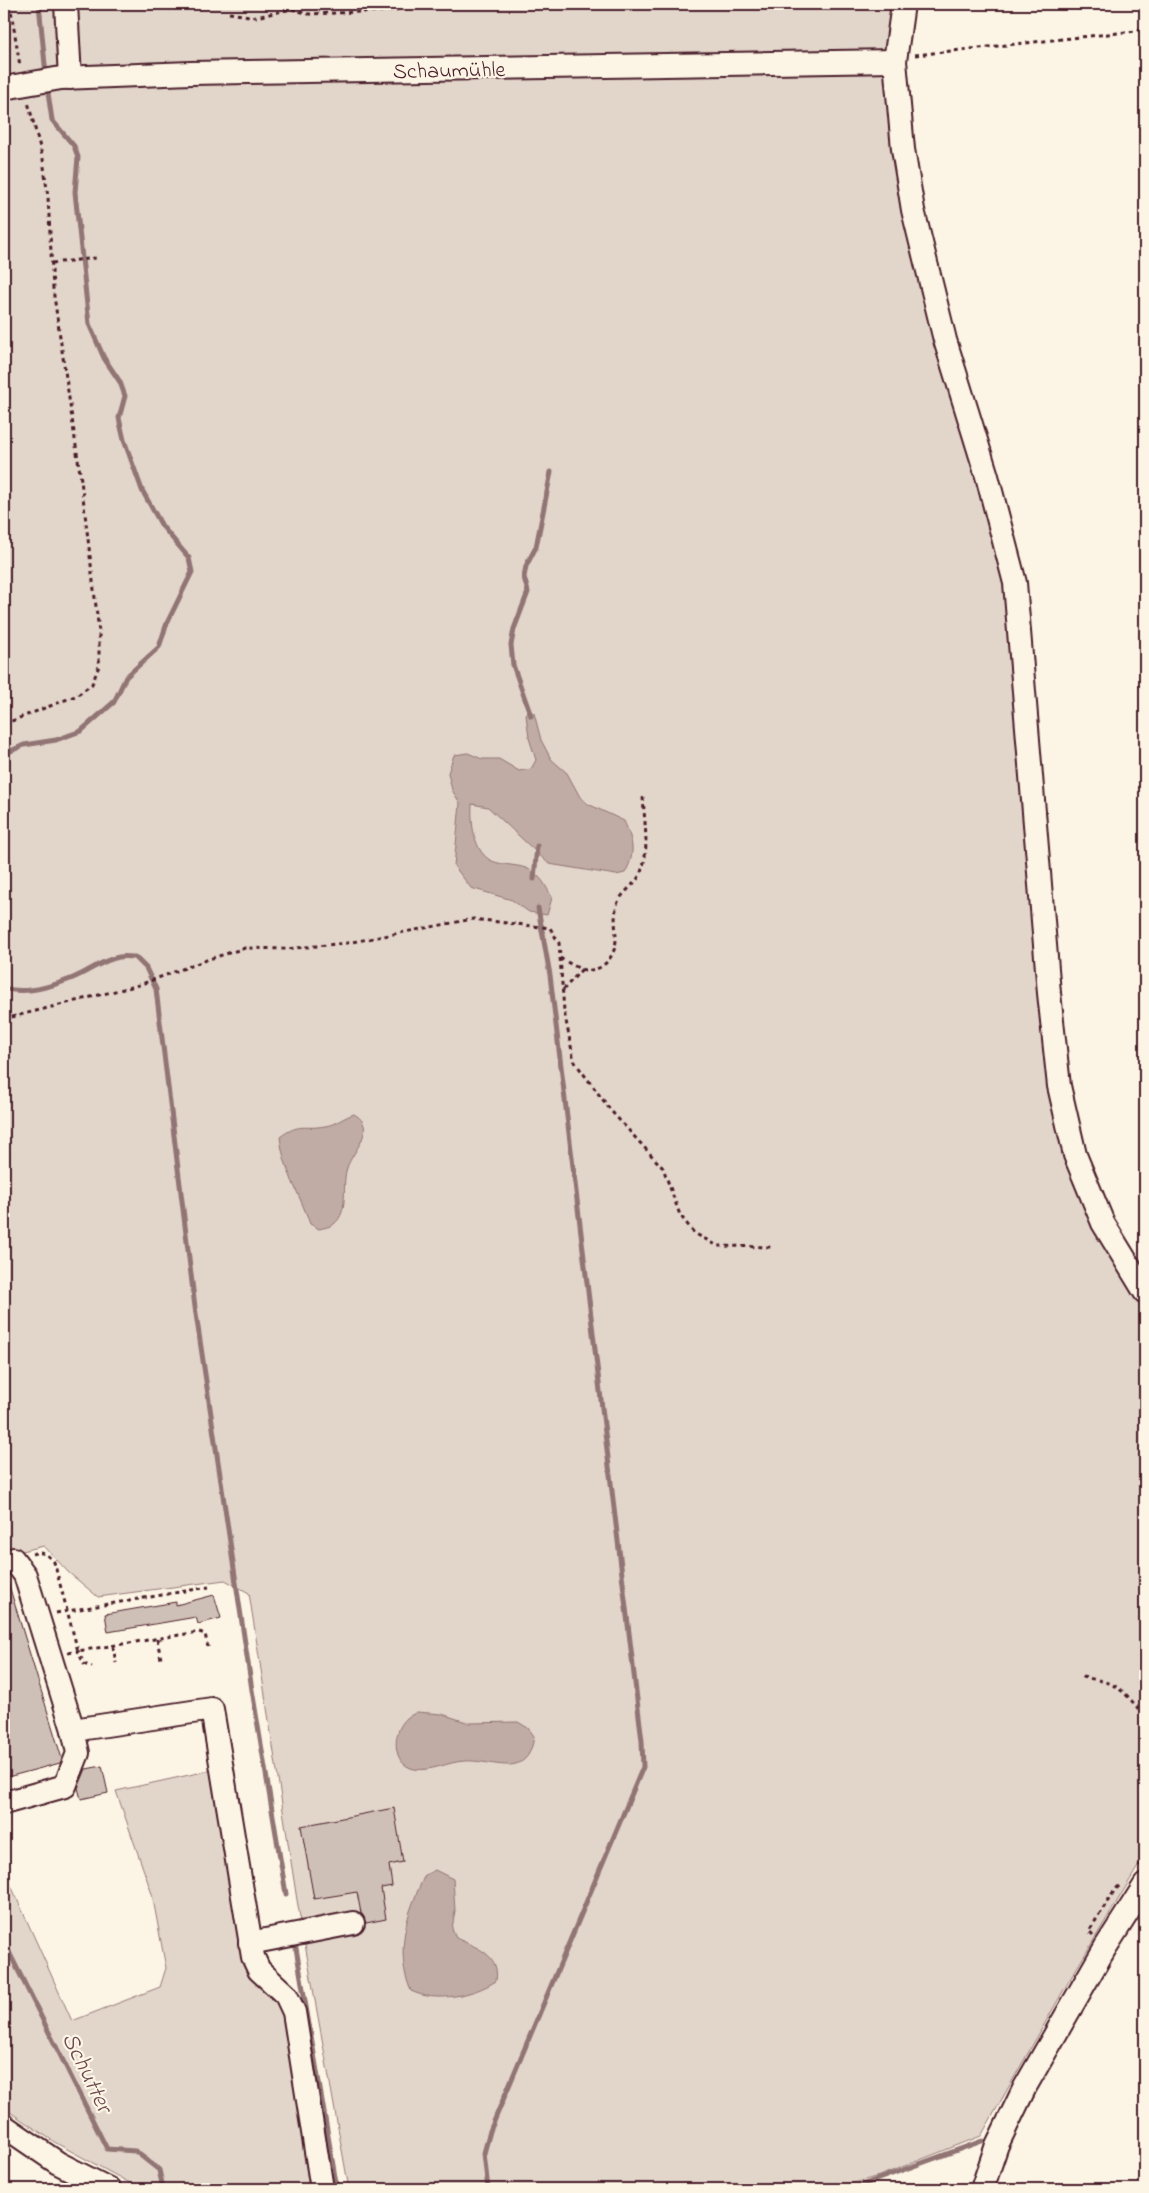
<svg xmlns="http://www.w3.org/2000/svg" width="1149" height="2193" font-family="'Indie Flower',sans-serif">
<rect width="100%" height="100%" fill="#fcf5e5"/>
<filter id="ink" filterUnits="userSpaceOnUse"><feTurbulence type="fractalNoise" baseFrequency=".02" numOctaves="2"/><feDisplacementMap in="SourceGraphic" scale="10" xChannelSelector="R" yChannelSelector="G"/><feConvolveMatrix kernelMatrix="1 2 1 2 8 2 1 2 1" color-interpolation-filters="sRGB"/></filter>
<g filter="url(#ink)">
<g fill="#e2d5ca" stroke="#967a7a">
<polygon points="4,4 897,4 892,94 995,527 1017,642 1053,1093 1145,1302 1145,1855 1066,1986 981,2136 879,2176 832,2189 349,2189 297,1900 249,1593 225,1580 98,1597 68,1572 44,1546 5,1555 4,1552"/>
<polygon points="212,1770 251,1972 284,2007 309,2189 141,2189 56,2143 4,2108 4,1870 72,2021 160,1987 166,1968 152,1894 116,1791"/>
</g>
<g fill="#c0aca5" stroke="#917474">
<path d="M 530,711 L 534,713 L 541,740 L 551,759 L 567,773 L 580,797 L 588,804 L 624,821 C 633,841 636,853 625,873 L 616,875 L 549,864 L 488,807 L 472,804 C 471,822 473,852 492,861 C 504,866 520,864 530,870 C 542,877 546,886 552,898 L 547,915 L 529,912 L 512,900 L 471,888 L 454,866 L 460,803 L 452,790 L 448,773 L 454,755 L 468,753 L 482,759 L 499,759 L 519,771 L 531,769 L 536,760 L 529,738 L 526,715 Z"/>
<path d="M 354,1114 C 379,1128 352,1151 347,1168 C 341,1185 350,1211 334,1224 C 330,1227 323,1228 319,1229 L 310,1224 C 300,1194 283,1169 280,1137 C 300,1122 304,1130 325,1126 C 335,1125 344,1117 354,1114 Z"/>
<path d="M 417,1712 L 442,1714 L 469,1723 L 518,1722 L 528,1728 L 534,1736 C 528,1782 494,1759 464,1761 C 447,1762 431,1772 414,1769 C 391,1764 392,1731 407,1718 C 409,1716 414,1714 417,1712 Z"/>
<path d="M 435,1870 L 453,1879 L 455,1911 L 452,1929 L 456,1938 C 475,1947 501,1954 496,1981 C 473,1996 436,2003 411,1991 C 394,1951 407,1912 425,1875 Z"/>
</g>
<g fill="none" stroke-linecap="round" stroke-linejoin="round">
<g stroke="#917474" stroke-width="5">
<polyline points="39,4 46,75"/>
<polyline points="531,716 513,665 511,645 514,629 528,592 524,577 526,566 536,547 551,472"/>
<polyline points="4,754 24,745 56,740 81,731 114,702 126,677 159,647 167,623 192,572 189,558 162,526 142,490 124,440 119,418 125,396 120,382 104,358 89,324 75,192 78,157 74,146 52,120 47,86"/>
<polyline points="534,879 537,846"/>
<path d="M 4,988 C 24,995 53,986 73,978 C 88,972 102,960 119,957 C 124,956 130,957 135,957 L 146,968 L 156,989 L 195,1307 L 252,1690 L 286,1894"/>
<polyline points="4,1942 107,2149 135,2151 159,2170 163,2188"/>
<polyline points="296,1948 337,2189"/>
<polyline points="488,2189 484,2153 490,2131 643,1767 642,1741 550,975 538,908"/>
<polyline points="851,2189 982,2141"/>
</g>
</g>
<g fill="#cfc0b7" stroke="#4a1f2b">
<polygon points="4,1579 7,1579 62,1759 60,1763 4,1778"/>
<polygon points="214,1595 221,1618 198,1624 196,1617 108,1632 105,1614 176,1602 176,1605"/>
<polygon points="102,1766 108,1793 81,1799 78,1788 86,1769"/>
<polygon points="394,1808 403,1862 389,1865 392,1886 381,1888 386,1919 366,1923 361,1913 357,1892 314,1899 301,1826"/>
</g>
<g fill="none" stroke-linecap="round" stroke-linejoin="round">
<defs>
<g id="minor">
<polyline points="66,4 70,78"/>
<polyline points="903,4 895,61 903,149 913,210 945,340 987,476 1015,583 1049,993 1059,1086 1075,1155 1103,1223 1145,1292"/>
<polyline points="4,88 61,78 191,73 895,61"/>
<polyline points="13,1559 25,1575 73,1730 212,1709 253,1957 259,1970 286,1995 294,2012 322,2189"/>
<polyline points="4,1803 65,1786 78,1753 73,1730"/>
<polyline points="250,1943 353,1923"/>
<polyline points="4,2126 58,2163 109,2189"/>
<polyline points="982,2189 997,2145 1025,2087 1105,1948 1145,1885"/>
</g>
</defs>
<use href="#minor" stroke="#4a1f2b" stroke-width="26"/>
<g stroke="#4a1f2b" stroke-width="3" stroke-dasharray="4 4" stroke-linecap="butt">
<polyline points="10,4 20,66"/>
<polyline points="229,13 256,17 292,9 309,14 385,11 438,4"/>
<polyline points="915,55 1145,30"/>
<polyline points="52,263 96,258"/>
<polyline points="4,724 78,695 92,684 99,666 99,632 81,480 53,289 48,197 43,159 28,102"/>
<path d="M 560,958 C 567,962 574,966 581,969 C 600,975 615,958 616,940 C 616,926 613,916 618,902 C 623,891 637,884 641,872 C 650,850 644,820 643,796"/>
<polyline points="563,990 582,969"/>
<polyline points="4,1019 139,985 209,959 245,948 286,949 347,943 473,919 550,928 559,943 564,1011 574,1061 612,1112 663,1168 680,1215 694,1233 718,1246 773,1247"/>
<path d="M 32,1554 C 43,1551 47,1554 54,1562 L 78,1651 L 199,1632 L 205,1634 L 208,1647"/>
<polyline points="56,1613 209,1587"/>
<polyline points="157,1639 161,1659"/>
<polyline points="113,1646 116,1663"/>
<polyline points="68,1653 78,1651 84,1664 92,1667"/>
<path d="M 1082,1677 C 1120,1683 1122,1689 1145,1717"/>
<polyline points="1139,1867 1145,1857"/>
<polyline points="1093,1935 1089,1931 1114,1891 1120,1885"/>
</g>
<use href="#minor" stroke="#fcf5e5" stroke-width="22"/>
</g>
</g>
<g text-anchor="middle" stroke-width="4.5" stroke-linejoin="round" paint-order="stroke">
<g font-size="22" fill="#4a1f2b" stroke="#fcf5e5">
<text transform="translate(449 69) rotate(-1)" y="8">Schaumühle</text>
</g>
<g font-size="24" font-style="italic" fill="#6d4950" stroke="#fcf5e5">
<text transform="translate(88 2072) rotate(64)" y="8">Schutter</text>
</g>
</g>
<rect width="1149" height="2193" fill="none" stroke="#fcf5e5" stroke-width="20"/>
<rect x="10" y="10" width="1129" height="2173" fill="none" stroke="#4a1f2b" stroke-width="2" filter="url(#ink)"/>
</svg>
